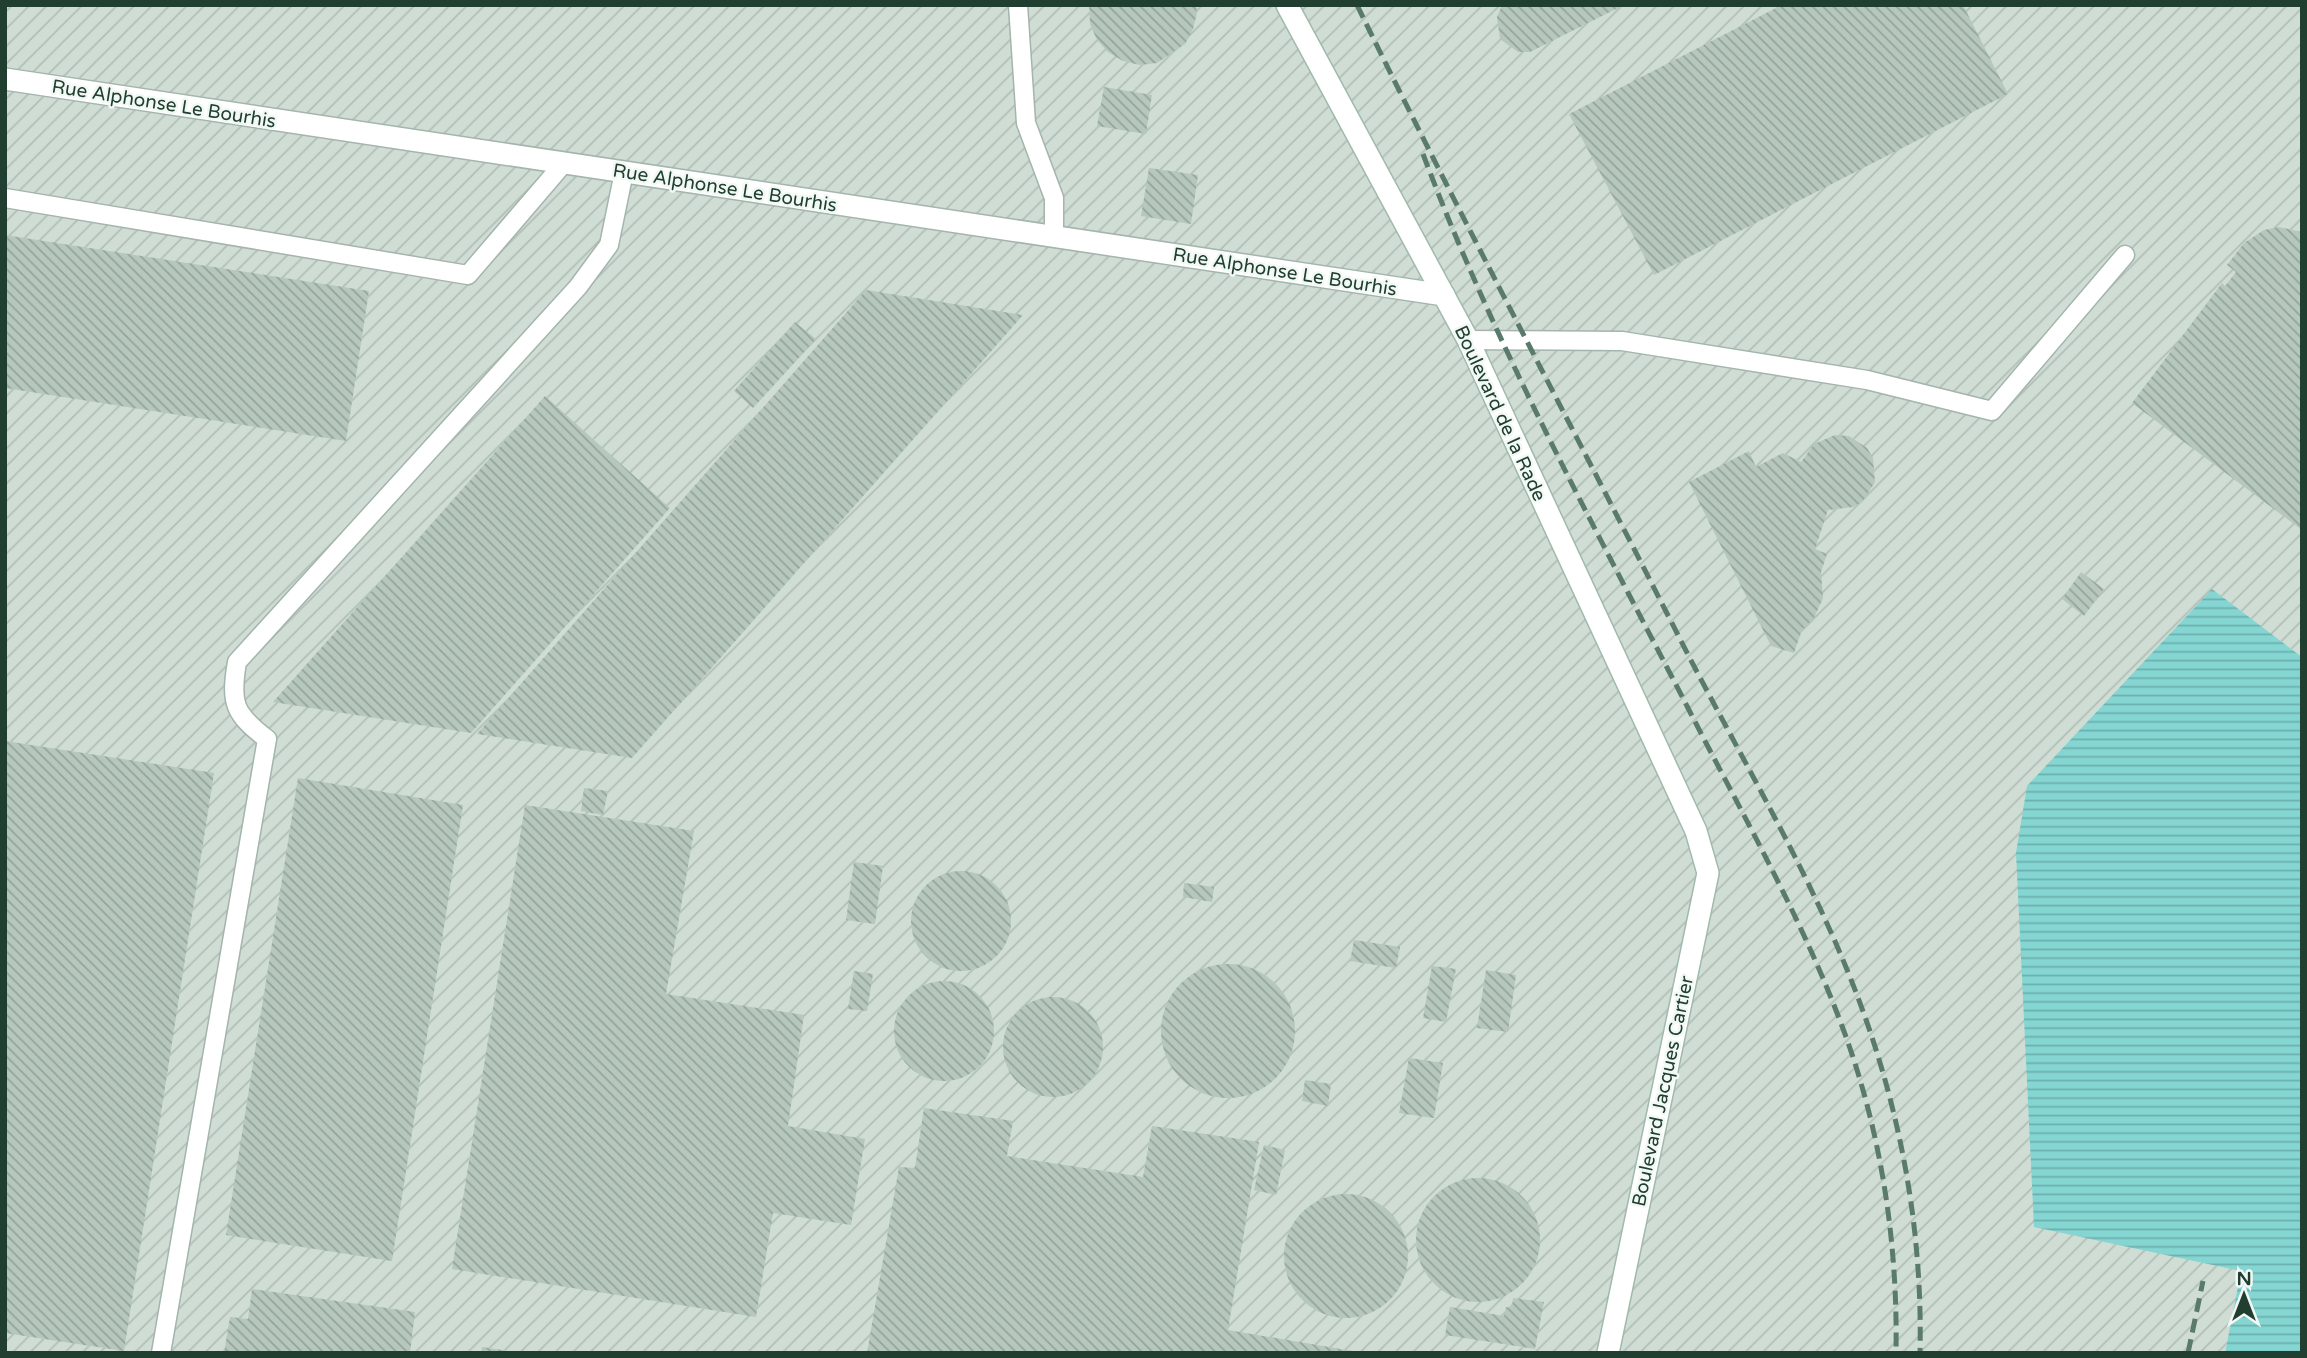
<svg xmlns="http://www.w3.org/2000/svg" width="2307" height="1358" font-family="'Varela Round',sans-serif">
<defs>
<pattern id="industrial-furrows" width="10" height="10" patternUnits="userSpaceOnUse" patternTransform="scale(1.75)"><rect width="10" height="10" fill="#cfddd4"/><path d="M-1 1l2-2M0 10L10 0M9 11l2-2" fill="none" stroke="#b1bfb6"/></pattern>
<pattern id="water-rules" width="6" height="5" patternUnits="userSpaceOnUse" patternTransform="scale(1.75)"><rect width="6" height="5" fill="#85d6d3"/><path d="M0 2.5h6" fill="none" stroke="#6cafac"/></pattern>
<pattern id="building-back-hatch" width="6" height="6" patternUnits="userSpaceOnUse" patternTransform="scale(1.75)"><rect width="6" height="6" fill="#b6c8be"/><path d="M-1 5l2 2M0 0l6 6M5-1l2 2" fill="none" stroke="#94a49b"/></pattern>
</defs>
<rect width="100%" height="100%" fill="#e1ede6"/>
<polygon fill="url(#industrial-furrows)" points="5,5 2302,5 2302,657 2213,590 2242,1271 2225,1353 5,1353"/>
<polygon fill="url(#water-rules)" points="2212,589 2302,657 2302,1353 2225,1353 2241,1271 2034,1227 2016,853 2027,786"/>
<g fill="url(#building-back-hatch)">
<polygon points="1089,5 1196,5 1197,13 1193,29 1185,44 1157,63 1140,65 1123,61 1108,52 1097,40 1090,24"/>
<polygon points="1502,5 1624,5 1530,52 1518,52 1500,39 1497,17"/>
<polygon points="1782,5 1963,5 2008,94 1654,275 1569,114"/>
<polygon points="1104,87 1152,95 1146,134 1097,126"/>
<polygon points="1149,168 1198,175 1191,224 1141,216"/>
<polygon points="2279,227 2302,232 2302,530 2132,403 2222,283 2225,286 2236,272 2227,265 2244,243 2264,230"/>
<polygon points="5,235 369,291 346,441 5,388"/>
<polygon points="866,290 1023,315 632,758 477,734"/>
<polygon points="795,322 816,339 753,408 734,391"/>
<polygon points="545,396 670,508 471,733 273,702"/>
<polygon points="1835,435 1849,436 1867,448 1873,458 1875,482 1863,501 1853,507 1828,510 1815,549 1827,554 1821,572 1823,598 1814,618 1802,630 1794,653 1771,646 1689,482 1749,451 1756,467 1783,453 1801,462 1814,444"/>
<polygon points="2081,572 2104,589 2084,616 2062,599"/>
<polygon points="5,741 214,773 124,1351 5,1333"/>
<polygon points="298,778 463,805 392,1261 226,1235"/>
<polygon points="584,788 608,791 603,815 581,811"/>
<polygon points="525,805 694,831 666,994 804,1015 788,1126 865,1139 851,1225 773,1213 756,1317 452,1269"/>
<polygon points="854,862 883,866 875,924 846,920"/>
<circle cx="961" cy="921" r="50"/>
<polygon points="1184,883 1214,887 1212,902 1183,897"/>
<polygon points="1354,940 1400,947 1396,968 1350,961"/>
<circle cx="1228" cy="1031" r="67"/>
<polygon points="1432,966 1456,969 1446,1022 1423,1018"/>
<polygon points="1486,970 1516,975 1508,1032 1477,1028"/>
<polygon points="854,971 873,974 867,1011 848,1009"/>
<circle cx="944" cy="1031" r="50"/>
<circle cx="1053" cy="1047" r="50"/>
<polygon points="1409,1058 1443,1063 1434,1118 1399,1113"/>
<polygon points="1305,1080 1331,1084 1328,1106 1302,1101"/>
<polygon points="924,1108 1013,1121 1007,1156 1143,1177 1152,1126 1259,1142 1228,1330 1364,1353 867,1353 899,1167 915,1168"/>
<polygon points="1264,1145 1285,1150 1276,1195 1254,1190"/>
<circle cx="1478" cy="1240" r="62"/>
<circle cx="1346" cy="1256" r="62"/>
<polygon points="252,1289 415,1312 410,1353 224,1353 230,1317 248,1319"/>
<polygon points="1513,1298 1544,1302 1535,1349 1445,1335 1450,1307 1504,1316 1506,1307 1512,1308"/>
<polygon points="482,1347 509,1351 509,1353 481,1353"/>
</g>
<g fill="none" stroke-linecap="round" stroke-linejoin="round">
<defs>
<g id="lane">
<polyline points="1018,5 1026,123 1054,198 1054,237"/>
<polyline points="5,198 468,275 564,163"/>
<polyline points="1468,340 1622,341 1867,380 1992,411 2125,255"/>
<path d="M 161,1353 L 267,739 C 234,714 230,703 237,662 L 578,287 L 609,245 L 624,172"/>
</g>
<polyline id="street" points="5,79 1444,295"/>
<polyline id="secondary" points="1287,5 1468,340 1696,831 1708,873 1608,1353"/>
</defs>
<use href="#lane" stroke="#a3b5ac" stroke-width="21"/>
<use href="#street" stroke="#a3b5ac" stroke-width="24"/>
<use href="#secondary" stroke="#9fbaab" stroke-width="24"/>
<use href="#lane" stroke="#fff" stroke-width="18"/>
<use href="#street" stroke="#fff" stroke-width="21"/>
<use href="#secondary" stroke="#fff" stroke-width="21"/>
<g stroke="#5a7b6c" stroke-width="5" stroke-dasharray="14 7" stroke-linecap="butt">
<path d="M 1357,5 C 1461,218 1573,428 1680,639 C 1737,751 1803,860 1850,977 C 1898,1097 1923,1223 1920,1353"/>
<path d="M 1423,154 C 1495,346 1594,526 1688,708 C 1741,812 1801,916 1842,1026 C 1881,1130 1898,1242 1896,1353"/>
<polyline points="2188,1353 2203,1281"/>
</g>
</g>
<g text-anchor="middle" stroke-width="5" stroke-linejoin="round" paint-order="stroke">
<g font-size="19" fill="#203f31" stroke="#f2f9f4">
<text transform="translate(164 103) rotate(9)" y="7">Rue Alphonse Le Bourhis</text>
<text transform="translate(725 187) rotate(9)" y="7">Rue Alphonse Le Bourhis</text>
<text transform="translate(1285 271) rotate(9)" y="7">Rue Alphonse Le Bourhis</text>
<text transform="translate(1501 413) rotate(65)" y="7">Boulevard de la Rade</text>
<text transform="translate(1662 1091) rotate(-78)" y="7">Boulevard Jacques Cartier</text>
</g>
</g>
<rect width="2307" height="1358" fill="none" stroke="#203f31" stroke-width="14"/>
<g transform="translate(2244 1295)" stroke="#f2f9f4" stroke-width="5" paint-order="stroke">
<path d="M0-5L12 26L0 18L-12 26Z" fill="#203f31"/>
<text y="-10" font-size="19" font-weight="bold" text-anchor="middle" fill="#203f31">N</text>
</g>
</svg>
